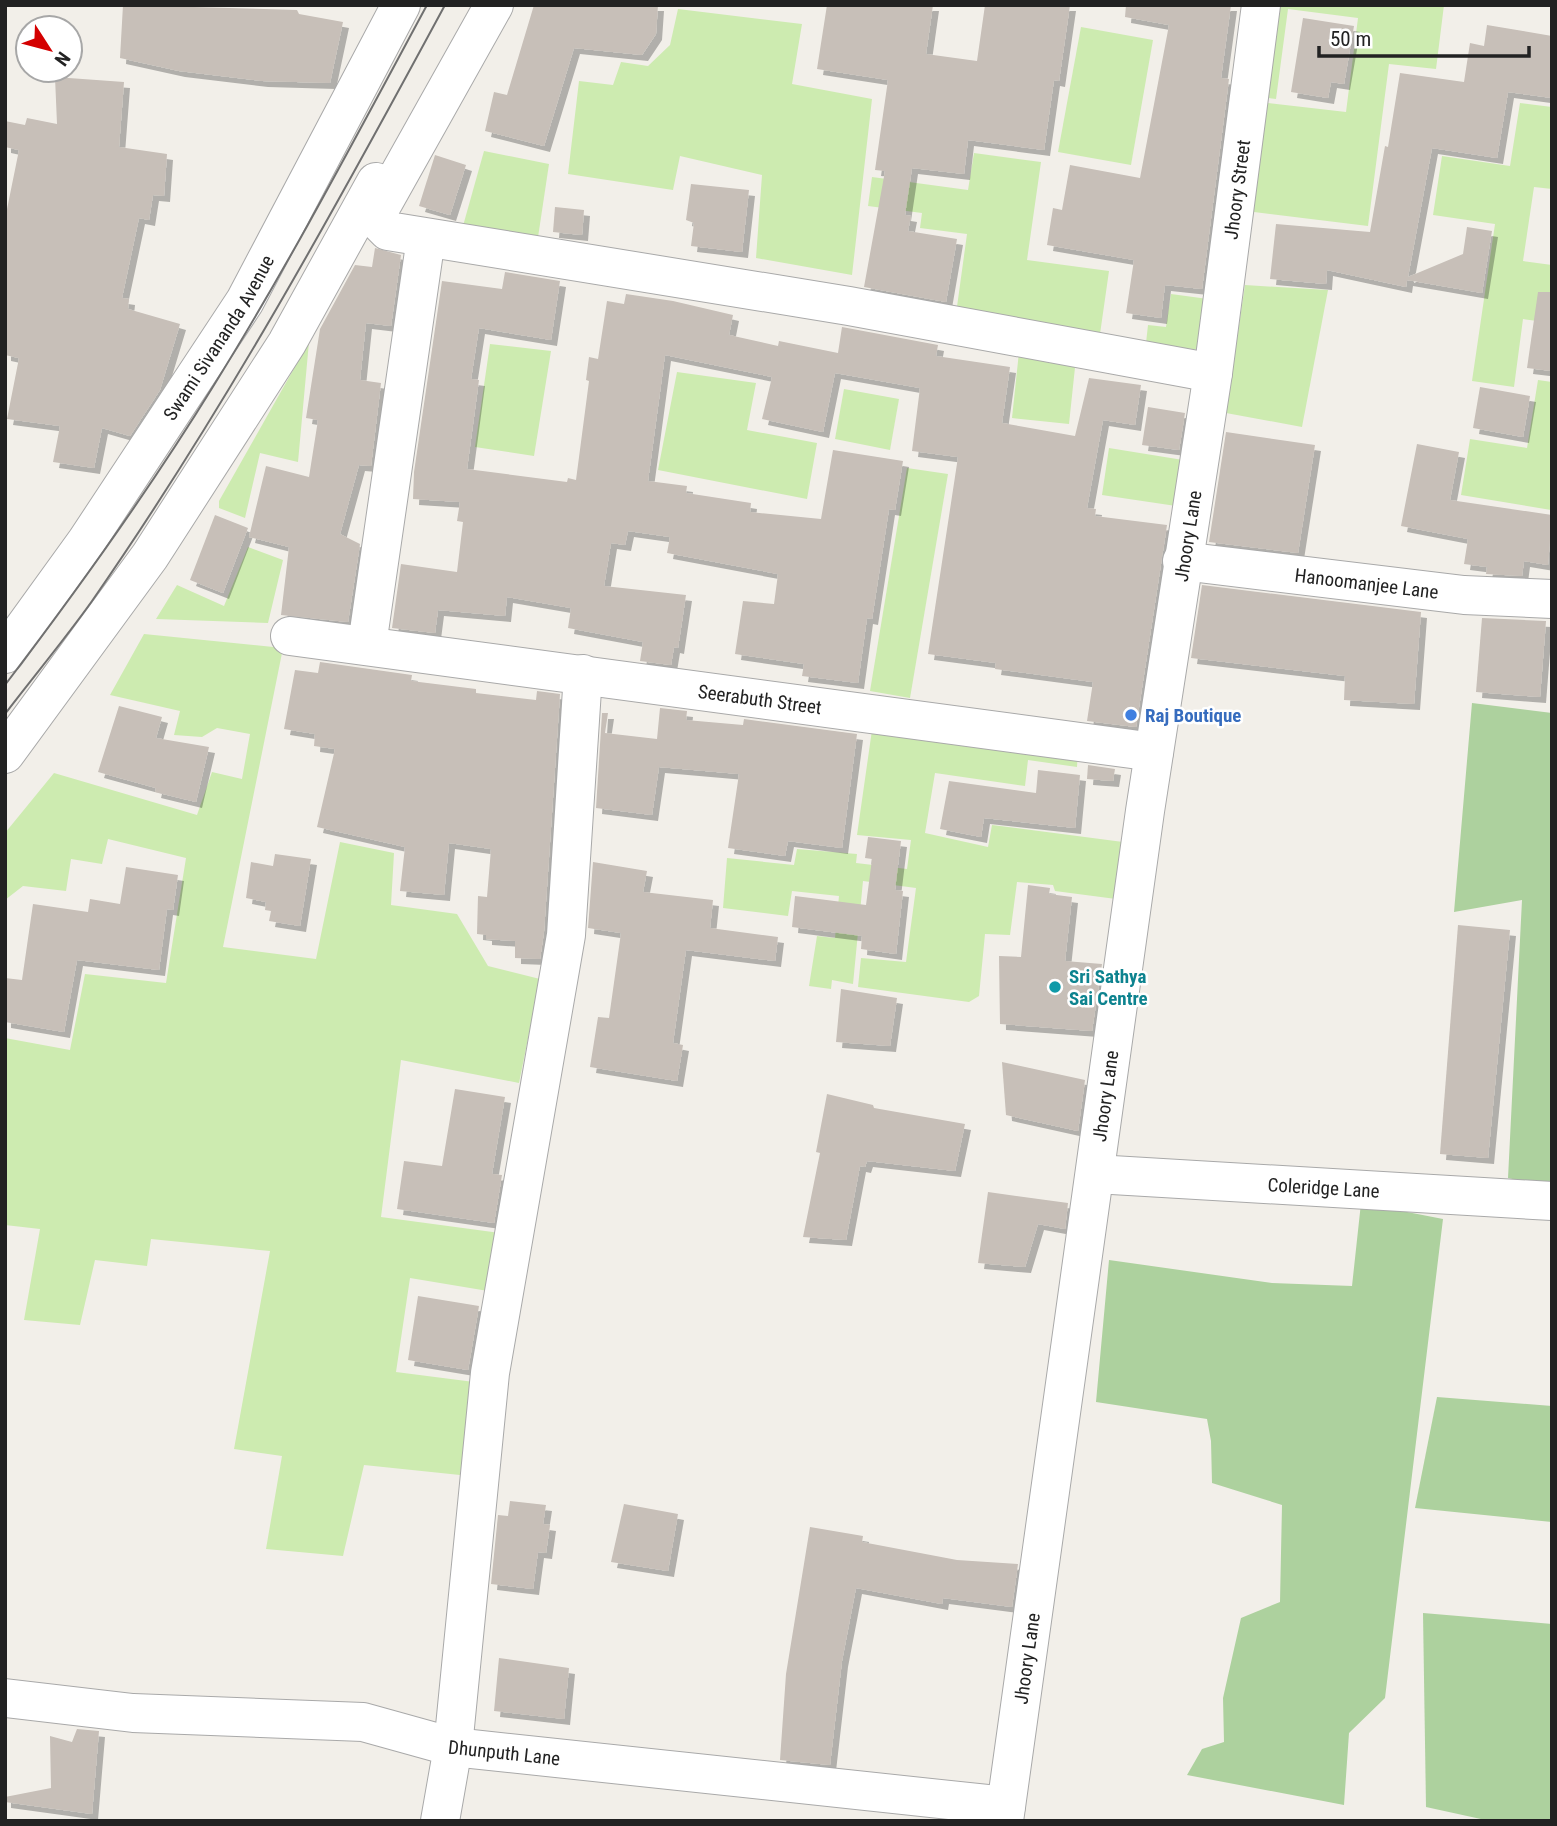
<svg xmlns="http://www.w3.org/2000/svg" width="1557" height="1826" font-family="'Roboto Condensed',sans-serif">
<defs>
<filter id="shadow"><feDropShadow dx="6" dy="6" stdDeviation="0" flood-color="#0004"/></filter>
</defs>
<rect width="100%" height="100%" fill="#f2efe9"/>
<g fill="#cdebb0">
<polygon points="1274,5 1444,5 1436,69 1389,64 1368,226 1246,211 1260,102 1346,112 1358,18 1288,9 1276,99 1262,97"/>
<polygon points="678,9 802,24 792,84 872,99 852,275 756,258 762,175 680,156 673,190 568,174 579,81 613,85 621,62 648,66 670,45"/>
<polygon points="1081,27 1153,40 1131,165 1058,152"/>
<polygon points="1520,103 1552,107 1552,189 1534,187 1523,261 1552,265 1552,323 1523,319 1514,387 1472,381 1495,224 1433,215 1442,156 1510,166"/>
<polygon points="484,151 549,164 537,244 461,233"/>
<polygon points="974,153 1041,162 1027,260 1109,271 1100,334 956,314 967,234 920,228 922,213 868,206 872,177 968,190"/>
<polygon points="1245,285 1328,290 1302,427 1226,413"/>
<polygon points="1171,294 1208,299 1200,350 1146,343 1148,325 1166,327"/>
<polygon points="309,342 298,462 260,453 245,518 219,508 219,501"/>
<polygon points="490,344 551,351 534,456 475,447"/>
<polygon points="1019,352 1076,358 1069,424 1012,418"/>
<polygon points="677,372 756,383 747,430 817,443 807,499 658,470"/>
<polygon points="1538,380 1552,382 1551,510 1461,495 1470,439 1527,448"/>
<polygon points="844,389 899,399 890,450 835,439"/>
<polygon points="1109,448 1183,460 1176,506 1102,495"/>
<polygon points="907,468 948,474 910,698 870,691"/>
<polygon points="248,547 283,560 268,623 156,619 177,585 224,606"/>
<polygon points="144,634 283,648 223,947 316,959 340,842 394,853 391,905 457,914 488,966 540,979 519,1083 401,1060 381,1217 500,1233 488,1291 410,1278 396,1372 474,1382 460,1475 364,1465 343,1556 266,1549 282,1456 234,1449 270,1251 151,1239 147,1266 95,1260 80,1325 24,1320 40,1229 5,1225 5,1038 70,1050 85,974 166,983 186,858 108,839 102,864 71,859 66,891 23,886 5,900 5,833 54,773 197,815 212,772 242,779 250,734 217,728 202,737 174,735 180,711 110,695"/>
<polygon points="873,723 1078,750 1077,767 1028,760 1025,786 935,773 925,833 988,847 992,825 1123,842 1116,899 1055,891 1053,885 1017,882 1010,935 985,934 979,996 969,1002 858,987 861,958 906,962 916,888 863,881 853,984 832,980 831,989 809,986 817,936 835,938 839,896 792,891 788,916 723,908 727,858 794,865 797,849 857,854 856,863 907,869 911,840 857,835"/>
</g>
<g fill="#add19e">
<polygon points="1472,703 1552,713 1552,1188 1508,1178 1522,900 1454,912"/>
<polygon points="1361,1203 1443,1219 1385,1698 1349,1733 1344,1805 1187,1775 1202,1749 1224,1742 1223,1698 1241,1618 1280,1602 1282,1505 1212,1483 1211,1441 1207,1419 1096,1402 1109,1260 1272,1283 1352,1286"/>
<polygon points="1437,1397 1552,1406 1552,1522 1415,1508"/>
<polygon points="1423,1613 1552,1624 1552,1821 1490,1821 1426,1807"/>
</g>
<g fill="#c7bfb8" filter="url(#shadow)">
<polygon points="123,5 297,10 299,14 343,22 330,83 262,81 179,71 120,58"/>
<polygon points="534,5 658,5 656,34 642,55 574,48 544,146 485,131 494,92 507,95"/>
<polygon points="827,5 933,5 926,54 977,61 985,5 1070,5 1059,81 1054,80 1044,150 968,140 964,174 912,168 905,215 911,216 908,231 957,239 946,302 864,287 885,171 875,170 888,80 817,69"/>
<polygon points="1126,5 1231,5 1221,78 1229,79 1202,289 1165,285 1161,318 1126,313 1134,260 1047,245 1053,208 1062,210 1070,165 1140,178 1169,25 1125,17"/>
<polygon points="1303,18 1354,26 1344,84 1331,82 1328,98 1291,92"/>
<polygon points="1487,25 1552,36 1552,98 1508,92 1497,158 1432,148 1408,277 1463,254 1467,227 1492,231 1482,293 1407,280 1406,287 1327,270 1326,284 1270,279 1276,224 1370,232 1385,146 1388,147 1400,73 1464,82 1470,43 1484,46"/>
<polygon points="55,77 124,82 119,147 167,154 164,196 153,195 149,220 139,218 122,298 129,299 128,309 180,324 160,390 130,436 102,428 94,468 53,462 60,426 7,419 19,358 5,355 5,219 19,150 5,147 5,121 25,125 27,118 57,124"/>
<polygon points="435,155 466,165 450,215 419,206"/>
<polygon points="691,184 749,190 742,252 691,246 694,223 686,220"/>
<polygon points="555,207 584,210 582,235 553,232"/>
<polygon points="375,248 401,255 391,326 366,323 360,380 381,383 371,466 359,465 340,534 360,544 348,622 281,615 289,547 249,537 266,466 309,477 318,420 306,418 320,329 355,265 372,267"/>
<polygon points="505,272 560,281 551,340 479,328 471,379 479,380 467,469 567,482 568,478 576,480 589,381 586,380 589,357 598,359 607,301 624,304 626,294 673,301 733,315 729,335 778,346 779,341 838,353 842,327 938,345 936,356 1010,367 1002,423 1075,436 1089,378 1141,385 1135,425 1103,420 1087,508 1096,509 1095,516 1167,525 1136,727 1087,721 1093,682 995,669 996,663 928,654 958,457 912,451 920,388 835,373 823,432 762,419 772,377 665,355 648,481 687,486 686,493 751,503 750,512 821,519 833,450 903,461 895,510 889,509 872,619 867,618 858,683 802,676 804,664 735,654 743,601 774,604 778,574 667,553 670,537 628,531 625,545 611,543 604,586 686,595 678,648 674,647 671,665 640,661 643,642 568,628 571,608 507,597 505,616 438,610 435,633 392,628 401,564 457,572 463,522 457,521 460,502 413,499 414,472 442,281 502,289"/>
<polygon points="1538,292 1552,292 1552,371 1527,368"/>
<polygon points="1480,387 1530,396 1523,437 1473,428"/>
<polygon points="1148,407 1185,413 1179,450 1142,445"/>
<polygon points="1226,432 1315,445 1298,553 1209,542"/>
<polygon points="1417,444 1459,452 1450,500 1552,515 1548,565 1524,561 1522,576 1486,574 1487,567 1464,564 1468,539 1401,526"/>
<polygon points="215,515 248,528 223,593 190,580"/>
<polygon points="1202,585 1421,612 1414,704 1344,700 1345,676 1191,658"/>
<polygon points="1482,618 1546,621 1540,697 1476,692"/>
<polygon points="320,662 412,675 411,681 476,689 476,693 536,700 537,691 560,694 544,932 540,959 515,958 515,941 486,939 486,935 477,934 478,896 487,897 491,849 449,843 444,895 400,891 405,847 317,827 335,749 314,746 315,734 284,729 295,670 318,673"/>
<polygon points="119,706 162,717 156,738 209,747 196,802 155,792 156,788 98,772"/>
<polygon points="660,708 687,711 686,720 743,725 744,719 857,734 842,848 788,841 785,856 728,848 739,774 659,767 652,815 596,808 602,713 608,713 605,733 657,739"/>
<polygon points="1088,765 1115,769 1113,781 1087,779"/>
<polygon points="1038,770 1080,775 1075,828 984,818 981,837 940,829 949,781 1036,793"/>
<polygon points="868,837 901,841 895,890 903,891 896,954 861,949 862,936 792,927 795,896 866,905 872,859 865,858"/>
<polygon points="275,854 311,859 300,926 269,921 271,911 265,910 266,902 246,898 251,862 273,866"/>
<polygon points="593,862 647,871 643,892 713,900 710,928 778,937 775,961 686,950 673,1043 683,1045 677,1081 590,1067 598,1017 609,1018 621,933 588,928"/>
<polygon points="126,867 178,875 173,910 167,909 159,970 77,960 64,1032 5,1022 5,978 22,980 33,904 88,912 90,899 120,904"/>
<polygon points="1028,885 1050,888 1049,894 1072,897 1065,961 1102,964 1092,1031 1000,1024 999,956 1021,957"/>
<polygon points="1458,925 1510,930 1488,1158 1440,1154"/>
<polygon points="841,989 897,998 890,1046 836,1042"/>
<polygon points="1002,1062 1085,1080 1078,1131 1006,1115"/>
<polygon points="455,1089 505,1097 492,1174 502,1175 494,1223 397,1209 404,1161 442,1166"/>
<polygon points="827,1094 873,1105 874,1108 965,1124 955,1171 867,1161 865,1167 860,1166 846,1240 803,1237 820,1153 816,1152"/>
<polygon points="988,1192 1068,1203 1065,1229 1038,1224 1025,1267 978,1263"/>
<polygon points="418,1296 479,1306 468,1370 408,1360"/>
<polygon points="510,1501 546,1505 543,1524 550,1525 546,1553 538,1552 533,1589 491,1584 498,1515 508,1516"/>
<polygon points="624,1504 678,1514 668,1571 611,1562"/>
<polygon points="810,1527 863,1536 862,1542 957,1560 1018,1564 1012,1607 943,1598 942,1604 856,1588 842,1661 830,1765 780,1760 786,1674"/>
<polygon points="499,1658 569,1668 564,1719 494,1711"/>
<polygon points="77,1729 99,1731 92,1814 5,1802 5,1797 51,1788 50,1736 72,1742"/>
</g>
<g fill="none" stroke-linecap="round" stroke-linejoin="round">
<defs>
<g id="minor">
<polyline points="494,5 378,212 377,220 388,231 849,306 1213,373"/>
<path id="s1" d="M 1182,561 L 1464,595 L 1552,599"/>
<path id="s2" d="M 290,636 L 1154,752"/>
<polyline points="367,645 426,238"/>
<path id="s3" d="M 5,654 L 86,542 L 245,301 L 401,5"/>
<polyline points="5,754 150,556 287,343 376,182"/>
<path id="s4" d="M 1095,1174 L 1552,1201"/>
<path id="s5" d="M 5,1698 L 133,1713 L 363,1722 L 453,1747 L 1006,1806"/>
<polyline points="440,1821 453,1747 490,1373 566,935 583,674"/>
<path id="s6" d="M 1004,1821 L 1145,811 L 1213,373 L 1261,5"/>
</g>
</defs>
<use href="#minor" stroke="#a9a9a9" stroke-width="40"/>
<use href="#minor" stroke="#fff" stroke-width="38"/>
<g stroke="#707070" stroke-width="2">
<path d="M 5,685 C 79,588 150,489 214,385 C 291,261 358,133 427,5"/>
<path d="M 5,714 C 34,676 65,639 92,601 C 224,411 335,209 445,5"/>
</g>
</g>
<circle fill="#3f7fe0" stroke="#fff" stroke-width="2.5" cx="1131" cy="715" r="7"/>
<circle fill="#0f9aa8" stroke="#fff" stroke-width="2.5" cx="1055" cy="987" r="7"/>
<g text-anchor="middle" stroke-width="5" stroke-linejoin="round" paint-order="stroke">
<g font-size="19" fill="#222" stroke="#fff">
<text dy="7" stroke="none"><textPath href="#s6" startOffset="1648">Jhoory Street</textPath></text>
<text dy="7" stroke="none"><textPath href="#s3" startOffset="382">Swami Sivananda Avenue</textPath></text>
<text dy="7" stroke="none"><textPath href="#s6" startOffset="1298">Jhoory Lane</textPath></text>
<text dy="7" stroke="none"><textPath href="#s1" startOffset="186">Hanoomanjee Lane</textPath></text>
<text dy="7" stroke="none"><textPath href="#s2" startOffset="474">Seerabuth Street</textPath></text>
<text dy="7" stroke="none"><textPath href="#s6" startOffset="732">Jhoory Lane</textPath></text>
<text dy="7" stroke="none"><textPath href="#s4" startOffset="229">Coleridge Lane</textPath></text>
<text dy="7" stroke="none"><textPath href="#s6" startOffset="164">Jhoory Lane</textPath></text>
<text dy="7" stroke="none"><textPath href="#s5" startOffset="504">Dhunputh Lane</textPath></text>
</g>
<g font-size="19" font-weight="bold" fill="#366cbe" stroke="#fff" text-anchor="start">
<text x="1145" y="722">Raj Boutique</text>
</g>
<g font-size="19" font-weight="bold" fill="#0d838f" stroke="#fff" text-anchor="start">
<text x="1069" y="983">Sri Sathya<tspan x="1069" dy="22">Sai Centre</tspan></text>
</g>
</g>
<rect width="1557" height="1826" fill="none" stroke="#222222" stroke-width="14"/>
<g transform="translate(49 49) rotate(126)"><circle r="33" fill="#ffffff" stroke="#a7a7a7" stroke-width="2"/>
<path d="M0-5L12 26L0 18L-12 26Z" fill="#d40000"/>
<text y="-10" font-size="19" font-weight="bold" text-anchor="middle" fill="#222222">N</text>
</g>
<path d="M1319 46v10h210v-10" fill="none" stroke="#222222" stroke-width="3.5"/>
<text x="1330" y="46" font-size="21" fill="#222222" stroke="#ffffff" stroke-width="5" paint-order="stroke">50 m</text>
</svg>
